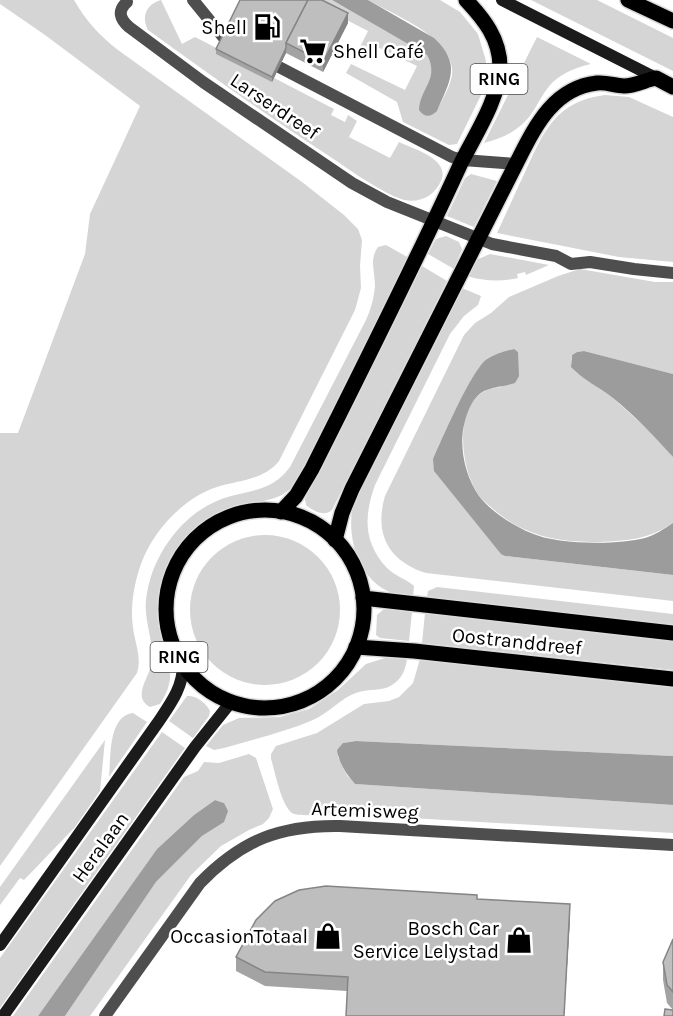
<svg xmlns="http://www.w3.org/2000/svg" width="673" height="1016" font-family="Karla,sans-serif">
<rect width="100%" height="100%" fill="#fff"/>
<g fill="#d5d5d5">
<path d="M 0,0 L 74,0 C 86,21 99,35 118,50 L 302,182 L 344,215 L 358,229 L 362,240 L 360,266 L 361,288 L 355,310 L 279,461 C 264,480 239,480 217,487 C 183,498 153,531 141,564 C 134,584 130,606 133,628 C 135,643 142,658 137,673 L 0,866 L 0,433 L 18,433 L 85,254 L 90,214 L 140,106 L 45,35 L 0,4 Z"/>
<path d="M 161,0 L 182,44 L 195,37 L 334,109 L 331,115 L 345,122 L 348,115 L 357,121 L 349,137 L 390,158 L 399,142 C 413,149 451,159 441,181 C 438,187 435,191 430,195 C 423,200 413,202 404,200 C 380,192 350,170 329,156 C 267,116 208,73 148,30 C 141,17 146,4 161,0 Z"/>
<path d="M 308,0 L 332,0 L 427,55 L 433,68 L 430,80 L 437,111 C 442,99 454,82 452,68 C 448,35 394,15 368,0 L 440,0 L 460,12 L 478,34 L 486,61 L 484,89 L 457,144 L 449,145 L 403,122 L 397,102 L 346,73 L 351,64 L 405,90 L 417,66 L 373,45 L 370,52 L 360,47 L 368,31 Z"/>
<polygon points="531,0 597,0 673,38 673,71"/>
<path d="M 537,37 L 591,64 C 577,67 564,72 553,82 C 545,90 540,100 534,110 C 523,128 505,138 484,143 Z"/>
<path d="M 605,95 L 629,97 L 673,117 L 673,262 L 619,257 L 497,233 C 507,212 516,191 526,170 C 544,130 557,101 605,95 Z"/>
<polygon points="471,174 497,181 474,227 447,216 465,178"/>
<polygon points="446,236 459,242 462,249 454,269 428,254 436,239"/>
<path d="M 386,245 L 409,258 L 298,480 C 284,500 267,500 246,504 C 218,509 190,527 175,551 C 162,572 155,597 158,621 C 162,655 182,671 160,704 L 150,707 C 130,696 152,676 152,659 C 153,639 144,620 146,600 C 151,554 185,508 231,496 C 255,490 274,489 290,467 L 366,320 C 371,309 374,298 375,286 C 375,272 369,259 378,247 Z"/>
<path d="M 490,254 L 549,265 L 526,275 L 525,272 L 517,274 L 518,278 C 501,282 483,281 467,276 L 476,260 Z"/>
<path d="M 422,266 L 447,281 L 332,510 C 324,517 313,511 306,505 L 305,499 Z"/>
<path d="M 580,269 L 655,282 L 673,282 L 673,374 L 584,351 L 577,352 L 572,355 C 570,363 571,366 576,372 L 612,397 L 657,438 L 673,457 L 673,523 C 650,539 627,541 599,542 C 558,542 526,537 493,509 C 489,505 483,501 480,497 C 461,472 453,411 483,392 C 488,389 495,388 501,387 L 514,349 C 504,351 495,354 487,359 C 472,370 442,439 433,459 L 505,556 L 673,575 L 673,601 L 426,573 C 388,561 374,533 385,496 L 464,335 L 475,323 L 491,313 L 509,297 L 558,276 Z"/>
<path d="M 462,288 L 481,296 L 478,305 L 464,316 L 450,334 L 375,485 C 364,516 363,542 387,568 C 395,576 406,579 414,586 L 413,596 C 402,595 391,594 382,588 C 355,571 347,533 353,504 Z"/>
<circle cx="265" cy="610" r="75"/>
<polygon points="437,587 673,614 673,625 427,598 428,591"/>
<polygon points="384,609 412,612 409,641 380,638 376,635 377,615"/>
<polygon points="425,613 673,641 673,670 422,643"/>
<path d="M 388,657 L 407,658 C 406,669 402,679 392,685 C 382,692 368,688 356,693 C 341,698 329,713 313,720 C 285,732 254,739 224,748 L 214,750 L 206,746 L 223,725 L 239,718 L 280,717 L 309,709 L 338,690 L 366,664 Z"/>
<path d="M 420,659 L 673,686 L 673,756 L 356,741 L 343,743 L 338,757 L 347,775 L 355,784 L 673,805 L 673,833 L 342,814 C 329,813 306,817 294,814 C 282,810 275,771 271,759 L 271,754 L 276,746 L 317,733 L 364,704 L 389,701 L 399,697 L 413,683 Z"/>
<path d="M 187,696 C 196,695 206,703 210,711 L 209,716 L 193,738 L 169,721 Z"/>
<path d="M 133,713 L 147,722 L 109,777 C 111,757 108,716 133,713 Z"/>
<polygon points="162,732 185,748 0,1008 0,958"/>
<polygon points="105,740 100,791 75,827 24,880 20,878 0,905 0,887"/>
<polygon points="249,754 256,758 273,809 269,818 263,824 249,830 221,846 191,875 90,1016 65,1016 156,882 202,836 224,821 224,803 215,800 194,815 157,849 38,1016 13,1016 184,777 198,771 204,762 219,763"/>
</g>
<g fill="#9c9c9c">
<path d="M 332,0 L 368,0 L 434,38 C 462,64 450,81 437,111 C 430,118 424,117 419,110 C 420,88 440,79 427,55 Z"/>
<path d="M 514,349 L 518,352 L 519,376 L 515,383 C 506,386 493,387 484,391 C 473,397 468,410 465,421 C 458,445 465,476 479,496 C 490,511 514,526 531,533 C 557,545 618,545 645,538 C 655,535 664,529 673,523 L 673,575 L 505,556 L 501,554 L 434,471 L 433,459 C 442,439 472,369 487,359 C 495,354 504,351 514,349 Z"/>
<path d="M 584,351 L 673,374 L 673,457 C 654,436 634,415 613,398 C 599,387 583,380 571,367 L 572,355 L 577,352 Z"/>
<path d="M 356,741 L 673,756 L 673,805 L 355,784 C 346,774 339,763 337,750 L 343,743 Z"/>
<polygon points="215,800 224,803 228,811 224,822 202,836 156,882 65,1016 38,1016 157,849 194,815"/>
</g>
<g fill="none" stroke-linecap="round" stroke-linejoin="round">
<defs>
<g id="primary">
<polyline points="628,0 673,21"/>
<circle cx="265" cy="609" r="99"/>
<path d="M 281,512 L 296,496 L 312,469 C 363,367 414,266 461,163 C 475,135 499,99 500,67 C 500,39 484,19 466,0"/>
<path d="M 335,540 L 342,513 L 352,489 L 516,164 C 534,129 552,88 597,83 C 607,82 615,86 624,86 C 634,86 646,80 656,78 L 673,87"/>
<polyline points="363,598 673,633"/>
<polyline points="356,647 414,651 673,679"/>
</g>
</defs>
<use href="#primary" stroke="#dbdbdb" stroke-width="18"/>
<g stroke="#4e4e4e" stroke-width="12">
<polyline points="193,0 224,38"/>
<polyline points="279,67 452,157 463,160 516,164"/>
</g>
<g stroke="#4e4e4e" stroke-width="12">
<path d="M 127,2 C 117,11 120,19 129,27 L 203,82 L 352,183 L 387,202 L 492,244 L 556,256 L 571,264 L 590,262 L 634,269 L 673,273"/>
<path d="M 105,1016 L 200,883 C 242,840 280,825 340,826 L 673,845"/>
</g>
<g stroke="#1b1b1b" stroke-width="12">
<polyline points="502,0 656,78"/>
<path d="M 0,945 L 159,721 C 171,703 183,687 183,665"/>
<polyline points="3,1016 195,747 231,702"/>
</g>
<use href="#primary" stroke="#000" stroke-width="15"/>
</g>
<g fill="#a3a3a3">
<polygon points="348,23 323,72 286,53 272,82 216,54 216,49"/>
<polygon points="477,899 570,918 564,1016 346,1016 347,991 265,986 236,971 236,957"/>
<polygon points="673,939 673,1010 667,1003 663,980 663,962"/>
</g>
<g fill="#858585">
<polygon points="348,13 348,23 323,72 323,62"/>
<polygon points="286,48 286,53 272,82 272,77"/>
<polygon points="570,904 570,918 564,1016"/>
</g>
<g fill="#bebebe" stroke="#858585" stroke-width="1.5">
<polygon points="240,0 308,0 286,43 286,48 272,77 216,49"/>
<polygon points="308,0 322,0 348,13 323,62 286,43"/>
<polygon points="326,886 477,895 477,899 570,904 564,1016 346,1016 348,977 265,972 236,957 256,920 275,901 299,890"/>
<polygon points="673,939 673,992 667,985 663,962"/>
<polygon points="665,1009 673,1010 673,1016 664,1016"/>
</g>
<defs>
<symbol id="fuel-bare" viewBox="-9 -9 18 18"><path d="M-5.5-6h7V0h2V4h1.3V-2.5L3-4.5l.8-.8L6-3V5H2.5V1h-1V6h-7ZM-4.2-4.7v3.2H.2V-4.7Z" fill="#000" stroke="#fff" stroke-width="2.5" paint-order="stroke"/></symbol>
<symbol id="supermarket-bare" viewBox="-9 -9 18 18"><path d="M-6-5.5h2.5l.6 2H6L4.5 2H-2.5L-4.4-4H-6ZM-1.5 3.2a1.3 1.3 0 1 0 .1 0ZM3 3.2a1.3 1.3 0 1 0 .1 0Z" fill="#000" stroke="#fff" stroke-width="2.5" paint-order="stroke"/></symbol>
<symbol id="shop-bare" viewBox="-9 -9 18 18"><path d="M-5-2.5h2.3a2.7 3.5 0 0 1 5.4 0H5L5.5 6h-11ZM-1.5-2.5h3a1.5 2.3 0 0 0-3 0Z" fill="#000" stroke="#fff" stroke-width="2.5" paint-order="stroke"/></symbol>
</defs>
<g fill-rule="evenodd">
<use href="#fuel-bare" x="248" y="8" width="38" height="38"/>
<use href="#supermarket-bare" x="294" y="32" width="38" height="38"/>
<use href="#shop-bare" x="309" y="917" width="38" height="38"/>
<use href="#shop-bare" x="500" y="921" width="38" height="38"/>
</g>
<g text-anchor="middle" stroke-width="5" stroke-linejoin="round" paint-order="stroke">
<g fill="#fff" stroke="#4c4c4c" stroke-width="1.5">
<rect x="470.5" y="64" width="57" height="30" rx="4.5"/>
<rect x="150.5" y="642" width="57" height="30" rx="4.5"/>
</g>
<g font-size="18" font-weight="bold" fill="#000">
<text x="499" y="85">RING</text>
<text x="179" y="663">RING</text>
</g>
<g font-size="20" fill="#000" stroke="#fff" text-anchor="end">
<text x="247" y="34">Shell</text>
<text x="333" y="58" text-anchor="start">Shell Café</text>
<text x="499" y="935">Bosch Car<tspan x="499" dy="23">Service Lelystad</tspan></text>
<text x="308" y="943">OccasionTotaal</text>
</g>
<g font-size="20" fill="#000" stroke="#fff">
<text transform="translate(275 106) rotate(34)" y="7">Larserdreef</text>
<text transform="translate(517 641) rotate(6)" y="7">Oostranddreef</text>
<text transform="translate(365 810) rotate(2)" y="7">Artemisweg</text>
<text transform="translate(100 847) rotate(-54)" y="7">Heralaan</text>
</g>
</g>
</svg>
